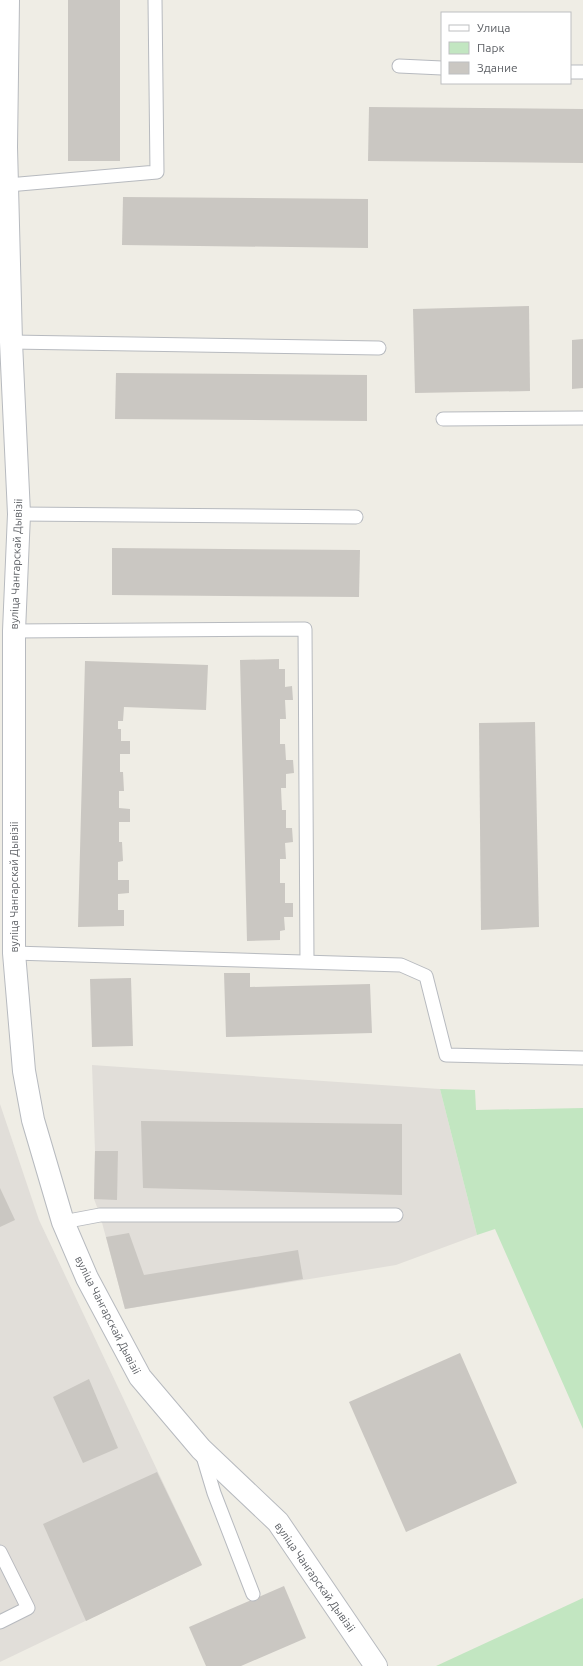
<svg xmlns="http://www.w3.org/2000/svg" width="583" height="1666" font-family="Ubuntu,sans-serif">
<rect width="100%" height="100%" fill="#efede5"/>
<g fill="#e1ded9">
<polygon points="92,1065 440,1089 477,1235 396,1265 125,1309 100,1215 94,1199 95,1151"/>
<polygon points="0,1104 39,1220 202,1565 0,1662"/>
</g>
<g fill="#c2e6c1">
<polygon points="440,1089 475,1090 476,1110 583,1108 583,1429 495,1229 477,1235"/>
<polygon points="583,1598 583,1666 436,1666"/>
</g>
<g fill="#cac7c2">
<rect x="68" y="0" width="52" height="161"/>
<polygon points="369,107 583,109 583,163 368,161"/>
<polygon points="123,197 368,199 368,248 122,245"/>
<polygon points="529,306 530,391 415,393 413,309"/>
<polygon points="583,339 583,388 572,389 572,340"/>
<polygon points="116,373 367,375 367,421 115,419"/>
<polygon points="112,548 360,550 359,597 112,595"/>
<polygon points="279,659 279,669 285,669 285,687 292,686 293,700 285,700 286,719 280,719 280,744 285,744 286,760 293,760 294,773 286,774 286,788 281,788 282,810 286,810 286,828 292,828 293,842 285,843 286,859 280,859 280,883 285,883 285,903 293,903 293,917 284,917 285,930 280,931 280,940 247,941 240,660"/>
<polygon points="85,661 208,665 206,710 124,707 123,721 118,721 118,729 121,729 121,741 130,741 130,754 120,754 120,772 123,772 124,791 119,791 119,808 130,809 130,822 119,822 119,842 122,842 123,861 118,862 118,880 129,880 129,893 118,894 118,910 124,910 124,926 78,927"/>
<polygon points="535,722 539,927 481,930 479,723"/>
<polygon points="224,973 250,973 250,987 370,984 372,1033 226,1037"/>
<polygon points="131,978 133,1046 92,1047 90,979"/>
<polygon points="141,1121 402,1124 402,1195 143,1188"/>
<polygon points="95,1151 118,1151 117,1200 94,1199"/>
<polygon points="0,1188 15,1220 0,1227"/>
<polygon points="129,1233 144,1275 298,1250 303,1279 125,1309 106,1237"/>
<polygon points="460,1353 517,1483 406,1532 349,1402"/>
<polygon points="89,1379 118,1448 83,1463 53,1397"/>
<polygon points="157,1472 202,1565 86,1621 43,1524"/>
<polygon points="284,1586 306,1638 241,1666 206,1666 189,1627"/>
</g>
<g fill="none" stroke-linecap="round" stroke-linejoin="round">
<defs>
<g id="service">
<polyline points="399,66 442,68"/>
<polyline points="570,72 583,72"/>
<polyline points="8,185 157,172 155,0"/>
<polyline points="11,342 379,348"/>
<polyline points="443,419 583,418"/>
<polyline points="19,514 356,517"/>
<polyline points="14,631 305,629 307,961"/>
<polyline points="14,953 401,965 426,976 446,1055 583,1058"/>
<polyline points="63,1222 100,1215 396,1215"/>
<polyline points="202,1453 214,1493 253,1594"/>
<polyline points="0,1552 28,1608 0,1622"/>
</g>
<polyline id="minor" points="8,0 6,147 11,342 19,514 14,631 14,953 24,1071 33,1120 63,1222 87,1278 140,1377 201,1449 278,1522 376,1666"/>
</defs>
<use href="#service" stroke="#b7babf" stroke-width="15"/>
<use href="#minor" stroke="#b7babf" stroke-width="24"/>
<use href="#service" stroke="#fff" stroke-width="13"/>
<use href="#minor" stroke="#fff" stroke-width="22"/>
</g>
<g text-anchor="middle" stroke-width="4" stroke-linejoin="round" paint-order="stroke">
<g font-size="11" fill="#5d6065" stroke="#fff">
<text transform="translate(16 564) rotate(-88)" y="4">вуліца Чангарскай Дывізіі</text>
<text transform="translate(14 887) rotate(-90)" y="4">вуліца Чангарскай Дывізіі</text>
<text transform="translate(108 1315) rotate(63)" y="4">вуліца Чангарскай Дывізіі</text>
<text transform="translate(315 1577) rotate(55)" y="4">вуліца Чангарскай Дывізіі</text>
</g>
</g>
<rect x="441" y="12" width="130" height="72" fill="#ffffff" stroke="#bebfc1"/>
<rect x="449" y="25" width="20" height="6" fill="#ffffff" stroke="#bebfc1"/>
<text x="477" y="32" font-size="12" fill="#5d6065">Улица</text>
<rect x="449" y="42" width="20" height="12" fill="#c2e6c1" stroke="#bebfc1"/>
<text x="477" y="52" font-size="12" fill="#5d6065">Парк</text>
<rect x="449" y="62" width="20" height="12" fill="#cac7c2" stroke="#bebfc1"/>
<text x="477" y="72" font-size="12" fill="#5d6065">Здание</text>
</svg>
